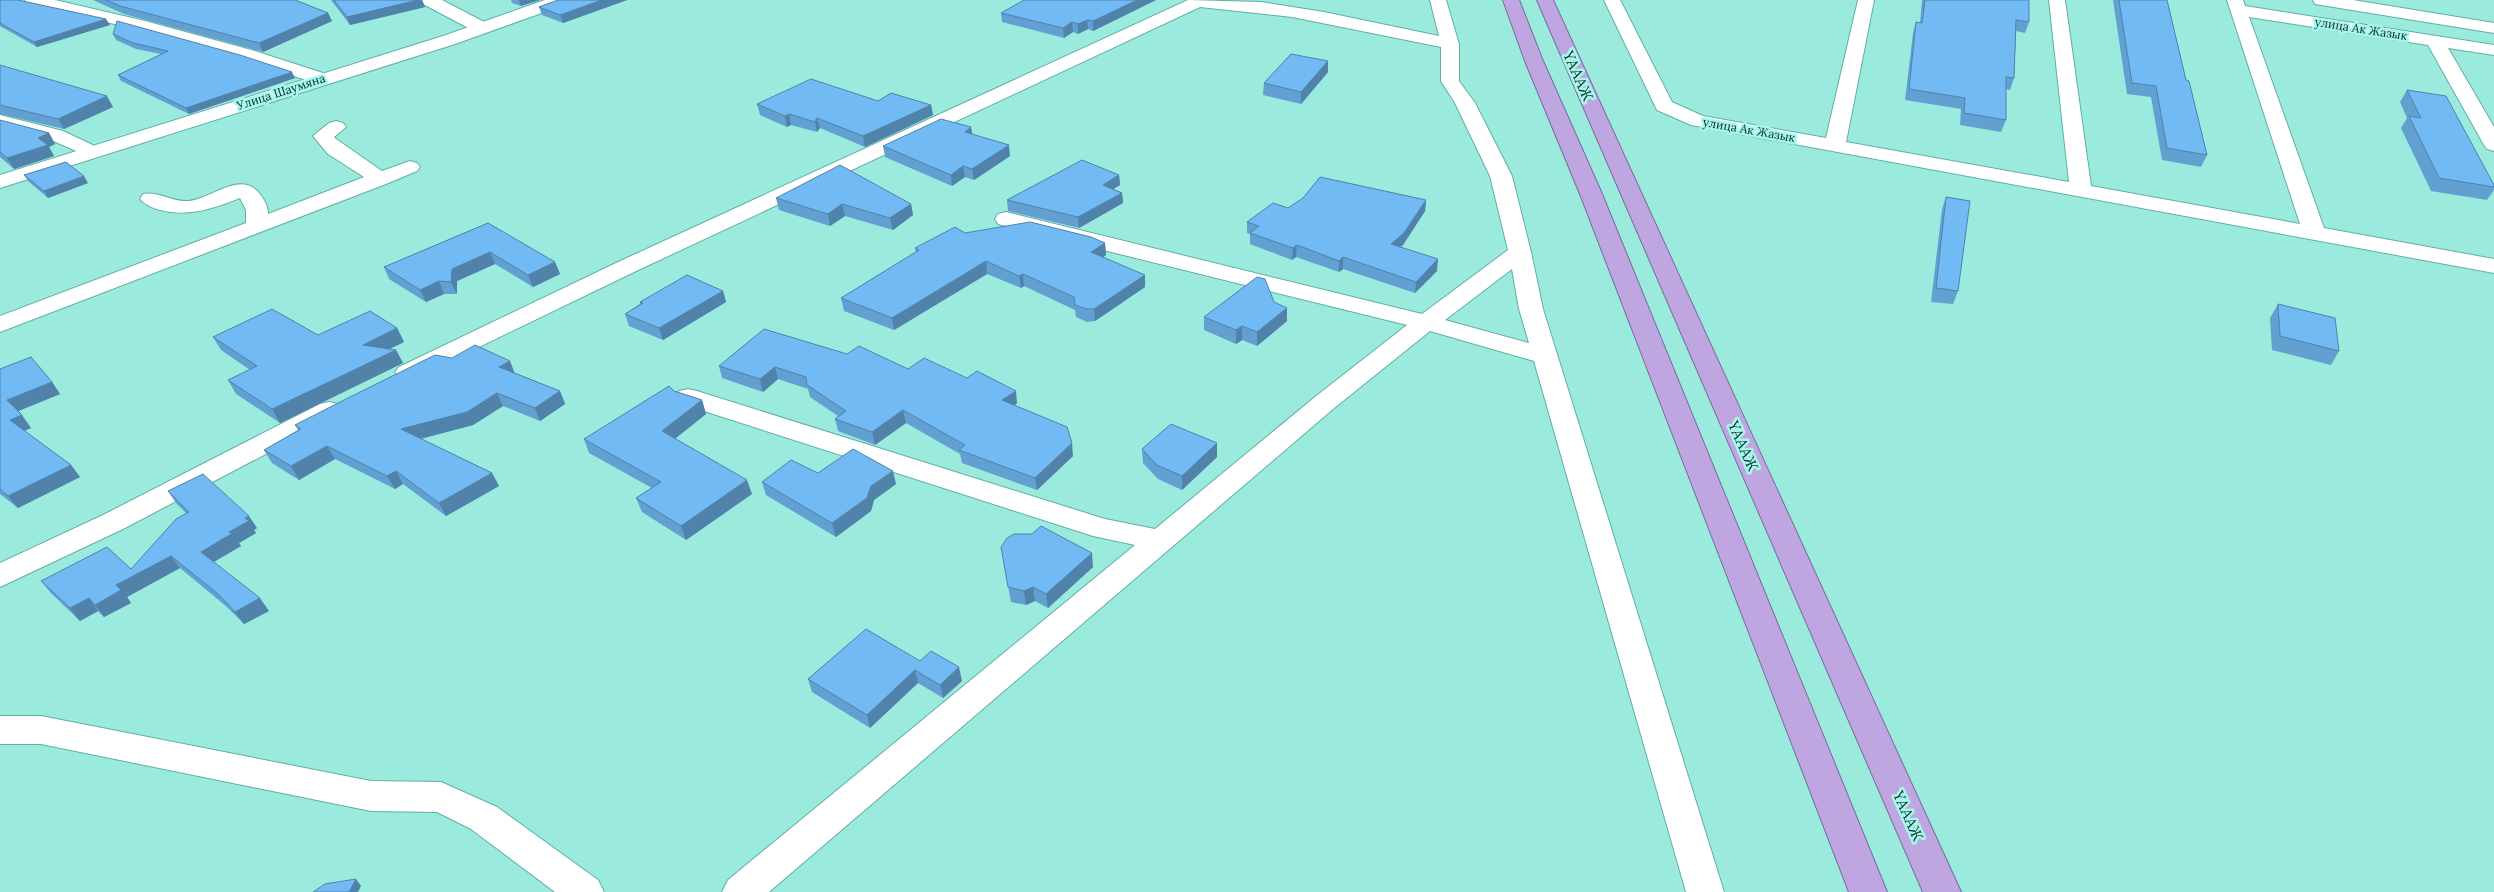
<svg xmlns="http://www.w3.org/2000/svg" width="2494" height="892" font-family="Lora,serif">
<rect width="100%" height="100%" fill="#9beade"/>
<g fill="none" stroke-linecap="round" stroke-linejoin="round">
<defs>
<g id="minor">
<polygon points="25,0 55,0 145,21 255,51 329,75 331,79 329,83 315,83 243,59 141,30 27,4"/>
<polygon points="421,0 442,0 488,24 491,28 488,32 476,32 423,4"/>
<path d="M 1188,0 L 1261,2 L 1324,12 L 1439,36 L 1430,0 L 1446,0 L 1459,44 L 1459,81 L 1475,103 L 1512,176 L 1531,252 L 1543,309 L 1724,892 L 1686,892 L 1534,361 L 1430,331 L 1333,409 L 769,892 L 722,892 L 728,880 L 1135,545 L 1093,536 L 679,403 L 675,397 L 679,391 L 688,389 L 697,391 L 1105,519 L 1155,529 L 1315,397 L 1407,325 L 998,224 L 995,219 L 998,214 L 1006,212 L 1422,314 L 1508,250 L 1490,176 L 1455,103 L 1441,81 L 1441,47 L 1292,17 L 1200,7 L 632,273 L 417,377 L 408,380 L 399,377 L 395,372 L 399,367 L 616,263 ZM 1512,269 L 1519,309 L 1529,343 L 1445,320 Z"/>
<polygon points="1604,0 1620,0 1672,102 1703,116 1826,138 1858,0 1874,0 1846,142 2069,182 2049,0 2065,0 2091,186 2300,224 2227,0 2243,0 2245,6 2494,45 2494,55 2448,48 2494,127 2494,151 2487,149 2484,145 2428,45 2249,17 2324,228 2494,259 2494,273 1691,125 1657,110"/>
<polygon points="2313,0 2353,0 2494,23 2494,33 2321,5 2315,4"/>
<polygon points="0,115 63,131 99,148 102,152 99,156 92,158 49,139 0,127"/>
<path d="M 336,121 L 343,123 L 346,127 L 334,137 L 336,139 L 382,171 L 410,161 L 417,163 L 420,167 L 417,171 L 386,184 L 0,332 L 0,316 L 246,223 L 246,210 L 240,198 C 212,209 189,217 160,210 C 153,208 145,205 140,199 L 143,194 C 159,191 172,202 188,201 C 212,199 240,170 259,193 C 264,199 268,206 268,214 L 364,177 L 328,154 L 313,136 L 329,123 Z"/>
<polygon points="329,402 338,404 342,410 338,416 123,529 0,587 0,563 103,515 320,404"/>
<polygon points="0,716 41,716 371,781 441,782 497,807 598,880 604,892 555,892 471,829 437,812 371,811 41,744 0,744"/>
</g>
<polygon id="tertiary" points="545,0 569,0 567,4 455,44 0,188 0,175 443,36"/>
<g id="trunk">
<polygon points="1503,0 1519,0 1543,61 1602,194 1887,892 1849,892 1580,194 1525,61"/>
<polygon points="1537,0 1553,0 1961,892 1923,892"/>
</g>
</defs>
<use href="#minor" stroke="#61afa5" stroke-width="2"/>
<use href="#tertiary" stroke="#61afa5" stroke-width="2"/>
<use href="#trunk" stroke="#766d9a" stroke-width="2"/>
<use href="#minor" fill="#fff" fill-rule="evenodd"/>
<use href="#tertiary" fill="#fff" fill-rule="evenodd"/>
<use href="#trunk" fill="#c0a6e0" fill-rule="evenodd"/>
</g>
<g fill="#62a0d1">
<polygon points="0,0 110,25 37,47 0,26"/>
<polygon points="93,0 295,0 328,13 332,21 263,52 124,14"/>
<polygon points="331,0 422,0 425,7 350,25"/>
<polygon points="511,0 540,0 521,6 512,3"/>
<polygon points="558,0 627,0 563,23 542,15 539,7"/>
<polygon points="1156,0 1093,31 1088,29 1078,34 1073,32 1064,38 1002,22 1001,13"/>
<polygon points="1922,0 2029,0 2029,22 2025,33 2016,31 2014,78 2010,90 2006,89 2006,120 2001,132 1960,125 1961,109 1905,100 1913,33 1916,22 1920,23"/>
<polygon points="2113,0 2167,0 2186,80 2207,155 2201,167 2162,160 2151,97 2127,94"/>
<polygon points="113,34 295,78 189,114 121,81 118,75 161,54 136,49 116,40"/>
<polygon points="1328,61 1328,72 1301,104 1263,95 1264,83"/>
<polygon points="0,65 113,107 64,129 0,114"/>
<polygon points="2407,90 2494,185 2494,190 2487,200 2431,191 2401,128 2407,118 2400,102"/>
<polygon points="878,101 931,105 933,115 865,147 820,128 817,132 791,125 787,127 760,115 757,104"/>
<polygon points="0,120 49,133 55,144 49,147 54,156 14,169 0,157"/>
<polygon points="971,127 972,134 1010,156 974,180 965,177 952,186 885,157 883,146"/>
<polygon points="24,175 88,183 48,198 28,181"/>
<polygon points="1119,175 1120,185 1113,189 1122,193 1123,203 1079,228 1008,211 1007,200"/>
<polygon points="1946,197 1958,291 1953,304 1931,302 1942,209"/>
<polygon points="776,198 911,204 913,215 893,230 845,216 830,226 779,210"/>
<polygon points="1426,200 1425,211 1403,245 1400,247 1437,271 1415,293 1343,269 1339,272 1296,257 1292,260 1250,244 1250,234 1247,233 1247,222 1288,208"/>
<polygon points="488,223 555,262 560,274 533,287 495,264 457,281 457,294 444,294 426,302 389,279 384,267"/>
<polygon points="965,233 1105,243 1106,255 1103,257 1145,287 1095,321 1087,322 1076,317 1075,310 1024,286 1021,288 987,274 894,330 844,311 841,298 916,252 915,248"/>
<polygon points="723,291 726,302 663,340 629,326 625,314 640,304 640,302"/>
<polygon points="1274,302 1287,321 1257,346 1242,340 1236,344 1204,330 1204,317"/>
<polygon points="2278,304 2339,351 2331,365 2272,350 2270,318"/>
<polygon points="397,328 404,342 390,349 396,350 403,363 280,423 236,394 228,380 250,370 221,350 213,337 318,335"/>
<polygon points="847,354 908,369 1017,403 1015,405 1073,456 1037,490 962,463 960,454 906,423 875,445 838,431 835,419 838,416 810,397 808,389 778,379 763,392 722,378 719,366"/>
<polygon points="452,358 515,373 560,391 565,404 540,421 503,406 473,425 421,439 492,473 499,486 446,516 403,484 395,489 335,459 299,480 272,463 264,450 298,430 295,425"/>
<polygon points="0,369 52,382 60,394 18,411 31,428 24,431 71,465 80,477 18,508 0,494"/>
<polygon points="674,391 702,400 706,414 675,439 752,494 686,540 642,512 636,498 652,488 589,453 584,439"/>
<polygon points="1142,449 1217,457 1182,490 1158,479 1143,463"/>
<polygon points="818,473 896,484 874,500 871,511 836,537 766,495 762,482"/>
<polygon points="168,491 257,528 254,530 256,533 239,543 241,546 214,562 269,611 244,624 227,607 180,568 127,597 131,603 104,617 98,611 80,621 51,593 41,581 131,569 186,513 176,503"/>
<polygon points="1001,547 1093,567 1048,608 1035,601 1026,605 1011,602"/>
<polygon points="920,661 962,681 943,698 918,683 870,728 812,692 808,679"/>
</g>
<g fill="#5082aa">
<polygon points="418,0 422,0 425,7 350,25 347,17"/>
<polygon points="519,0 540,0 521,6"/>
<polygon points="602,0 627,0 563,23 560,15"/>
<polygon points="1137,0 1156,0 1093,31 1093,21"/>
<polygon points="328,13 332,21 263,52 259,43"/>
<polygon points="106,19 110,25 37,47 34,42"/>
<polygon points="1087,20 1088,29 1078,34 1078,24"/>
<polygon points="1072,22 1073,32 1064,38 1063,28"/>
<polygon points="1328,61 1328,72 1301,104 1301,92"/>
<polygon points="292,72 295,78 189,114 186,108"/>
<polygon points="107,96 113,107 64,129 58,119"/>
<polygon points="931,105 933,115 865,147 863,136"/>
<polygon points="789,114 791,125 787,127 785,116"/>
<polygon points="817,118 820,128 817,132 815,122"/>
<polygon points="971,127 973,138 965,132"/>
<polygon points="49,133 55,144 49,147 54,156 14,169 7,158 38,138"/>
<polygon points="1009,145 1010,156 974,180 972,169"/>
<polygon points="963,166 965,177 952,186 951,175"/>
<polygon points="1119,175 1120,185 1103,195 1103,185"/>
<polygon points="84,176 88,183 48,198 44,191"/>
<polygon points="1122,193 1123,203 1079,228 1078,217"/>
<polygon points="1426,200 1425,211 1403,245 1390,255 1391,244"/>
<polygon points="842,204 845,216 830,226 828,214"/>
<polygon points="911,204 913,215 893,230 890,218"/>
<polygon points="1105,243 1106,255 1092,264 1091,252"/>
<polygon points="1297,245 1296,257 1292,260 1293,248"/>
<polygon points="490,252 495,264 457,281 457,294 451,282 452,269"/>
<polygon points="1343,257 1343,269 1339,272 1339,261"/>
<polygon points="1438,259 1437,271 1415,293 1416,282"/>
<polygon points="986,261 987,274 894,330 892,318"/>
<polygon points="555,262 560,274 533,287 528,275"/>
<polygon points="1023,274 1024,286 1021,288 1019,276"/>
<polygon points="1145,275 1145,287 1095,321 1094,309"/>
<polygon points="439,281 444,294 426,302 420,290"/>
<polygon points="723,291 726,302 663,340 659,328"/>
<polygon points="1287,308 1287,321 1257,346 1257,332"/>
<polygon points="1242,326 1242,340 1236,344 1236,330"/>
<polygon points="397,328 404,342 370,358 363,345"/>
<polygon points="396,350 403,363 280,423 272,409"/>
<polygon points="510,361 515,374 499,367"/>
<polygon points="775,367 778,379 763,392 760,379"/>
<polygon points="52,382 60,394 16,412 7,400"/>
<polygon points="560,391 565,404 540,421 535,408"/>
<polygon points="1016,391 1017,403 1004,413 1002,400"/>
<polygon points="497,393 503,406 473,425 408,442 401,429"/>
<polygon points="702,400 706,414 667,445 662,431"/>
<polygon points="903,410 906,423 875,445 872,432"/>
<polygon points="22,415 31,428 19,433 10,420"/>
<polygon points="1072,443 1073,456 1037,490 1035,478"/>
<polygon points="1217,443 1217,457 1182,490 1182,476"/>
<polygon points="327,446 335,459 299,480 291,466"/>
<polygon points="71,465 80,477 18,508 8,496"/>
<polygon points="396,471 403,484 395,489 387,476"/>
<polygon points="893,471 896,484 874,500 871,511 836,537 832,523 871,486"/>
<polygon points="492,473 499,486 446,516 439,503"/>
<polygon points="747,480 752,494 686,540 681,526"/>
<polygon points="249,516 257,528 254,530 256,533 239,543 241,546 210,564 201,552 229,532 245,518"/>
<polygon points="1092,553 1093,567 1048,608 1046,594"/>
<polygon points="171,556 180,568 127,597 131,603 104,617 95,605 116,585"/>
<polygon points="1033,587 1035,601 1026,605 1024,591"/>
<polygon points="89,598 98,611 80,621 70,608"/>
<polygon points="260,598 269,611 244,624 235,612"/>
<polygon points="959,667 962,681 943,698 940,685"/>
<polygon points="915,670 918,683 870,728 867,715"/>
<polygon points="356,879 361,886 358,892 349,892"/>
</g>
<g fill="#72baf3" stroke="#5082aa">
<polygon points="0,0 18,0 106,19 34,42 0,23"/>
<polygon points="106,0 295,0 328,13 259,43 120,6"/>
<polygon points="334,0 418,0 347,17"/>
<polygon points="558,0 602,0 560,15 539,7"/>
<polygon points="1024,0 1137,0 1093,21 1087,20 1078,24 1072,22 1063,28 1001,13"/>
<polygon points="1925,0 2029,0 2029,22 2016,20 2014,78 2006,77 2006,120 1964,113 1965,98 1909,89 1916,22 1922,23"/>
<polygon points="2119,0 2167,0 2186,80 2189,81 2207,155 2167,148 2156,86 2132,83"/>
<polygon points="117,21 240,55 292,72 186,108 118,75 168,51 133,43 113,34"/>
<polygon points="1291,54 1328,61 1301,92 1264,83"/>
<polygon points="0,65 107,96 58,119 0,105"/>
<polygon points="811,79 878,101 891,93 931,105 863,136 817,118 815,122 789,114 785,116 757,104"/>
<polygon points="2407,90 2446,96 2494,185 2494,187 2439,178 2409,116 2421,118"/>
<polygon points="941,119 971,127 965,132 1009,145 972,169 963,166 951,175 883,146"/>
<polygon points="0,120 49,133 38,138 48,145 7,158 0,152"/>
<polygon points="1082,160 1119,175 1103,185 1122,193 1078,217 1007,200"/>
<polygon points="66,162 84,176 44,191 24,175"/>
<polygon points="840,165 911,204 890,218 842,204 828,214 776,198"/>
<polygon points="1320,177 1426,200 1404,233 1391,244 1438,259 1416,282 1343,257 1339,261 1297,245 1293,248 1250,233 1259,226 1247,222 1273,203 1288,208 1303,198"/>
<polygon points="1946,197 1970,201 1958,291 1936,288"/>
<polygon points="1030,222 1091,237 1105,243 1091,252 1145,275 1094,309 1086,309 1075,305 1074,297 1023,274 1019,276 986,261 892,318 841,298 919,250 915,248 955,227 965,233"/>
<polygon points="488,223 555,262 528,275 490,252 452,269 451,282 439,281 420,290 384,267"/>
<polygon points="687,275 723,291 659,328 625,314 643,303 640,302"/>
<polygon points="1257,277 1265,279 1274,302 1287,308 1257,332 1242,326 1236,330 1204,317"/>
<polygon points="2278,304 2335,318 2339,351 2280,336"/>
<polygon points="272,309 318,335 370,311 397,328 363,345 396,350 272,409 228,380 257,366 213,337"/>
<polygon points="764,329 847,354 859,346 908,369 924,358 967,378 977,371 1016,391 1002,400 1067,427 1072,443 1035,478 959,450 965,445 903,410 872,432 835,419 846,411 807,385 806,377 775,367 760,379 719,366"/>
<polygon points="475,345 510,361 499,367 560,391 535,408 497,393 467,412 401,429 492,473 439,503 396,471 387,476 327,446 291,466 264,450 301,429 295,425 350,397 435,355 452,358"/>
<polygon points="31,357 52,382 7,400 22,415 10,420 71,465 8,496 0,489 0,369"/>
<polygon points="669,386 674,391 702,400 662,431 747,480 681,526 636,498 661,482 584,439"/>
<polygon points="1171,424 1217,443 1182,476 1157,465 1142,449"/>
<polygon points="853,449 893,471 871,486 867,498 832,523 762,482 791,460 818,473"/>
<polygon points="203,474 249,516 245,518 249,521 229,532 233,533 201,552 260,598 235,612 218,594 171,556 116,585 121,590 95,605 89,598 70,608 41,581 107,547 131,569 176,519 189,512 168,491"/>
<polygon points="1041,526 1092,553 1046,594 1033,587 1024,591 1008,587 1001,547 1007,538 1014,534 1032,534"/>
<polygon points="866,629 920,661 931,651 959,667 940,685 915,670 867,715 808,679"/>
<polygon points="356,879 349,892 313,892 325,884"/>
</g>
<g text-anchor="middle" stroke-width="5" stroke-linejoin="round" paint-order="stroke">
<g font-size="12" fill="#092c28" stroke="#a8f7eb">
<text transform="translate(2361 29) rotate(9)" y="4">улица Ак Жазык</text>
<text transform="translate(281 92) rotate(-18)" y="4">Улица Шаумяна</text>
<text transform="translate(1749 130) rotate(10)" y="4">улица Ак Жазык</text>
</g>
<g font-size="15" fill="#092c28" stroke="#a8f7eb">
<text transform="translate(1578 76) rotate(66)" y="5">ҮАААЖ</text>
<text transform="translate(1743 446) rotate(66)" y="5">ҮАААЖ</text>
<text transform="translate(1908 816) rotate(66)" y="5">ҮАААЖ</text>
</g>
</g>
</svg>
